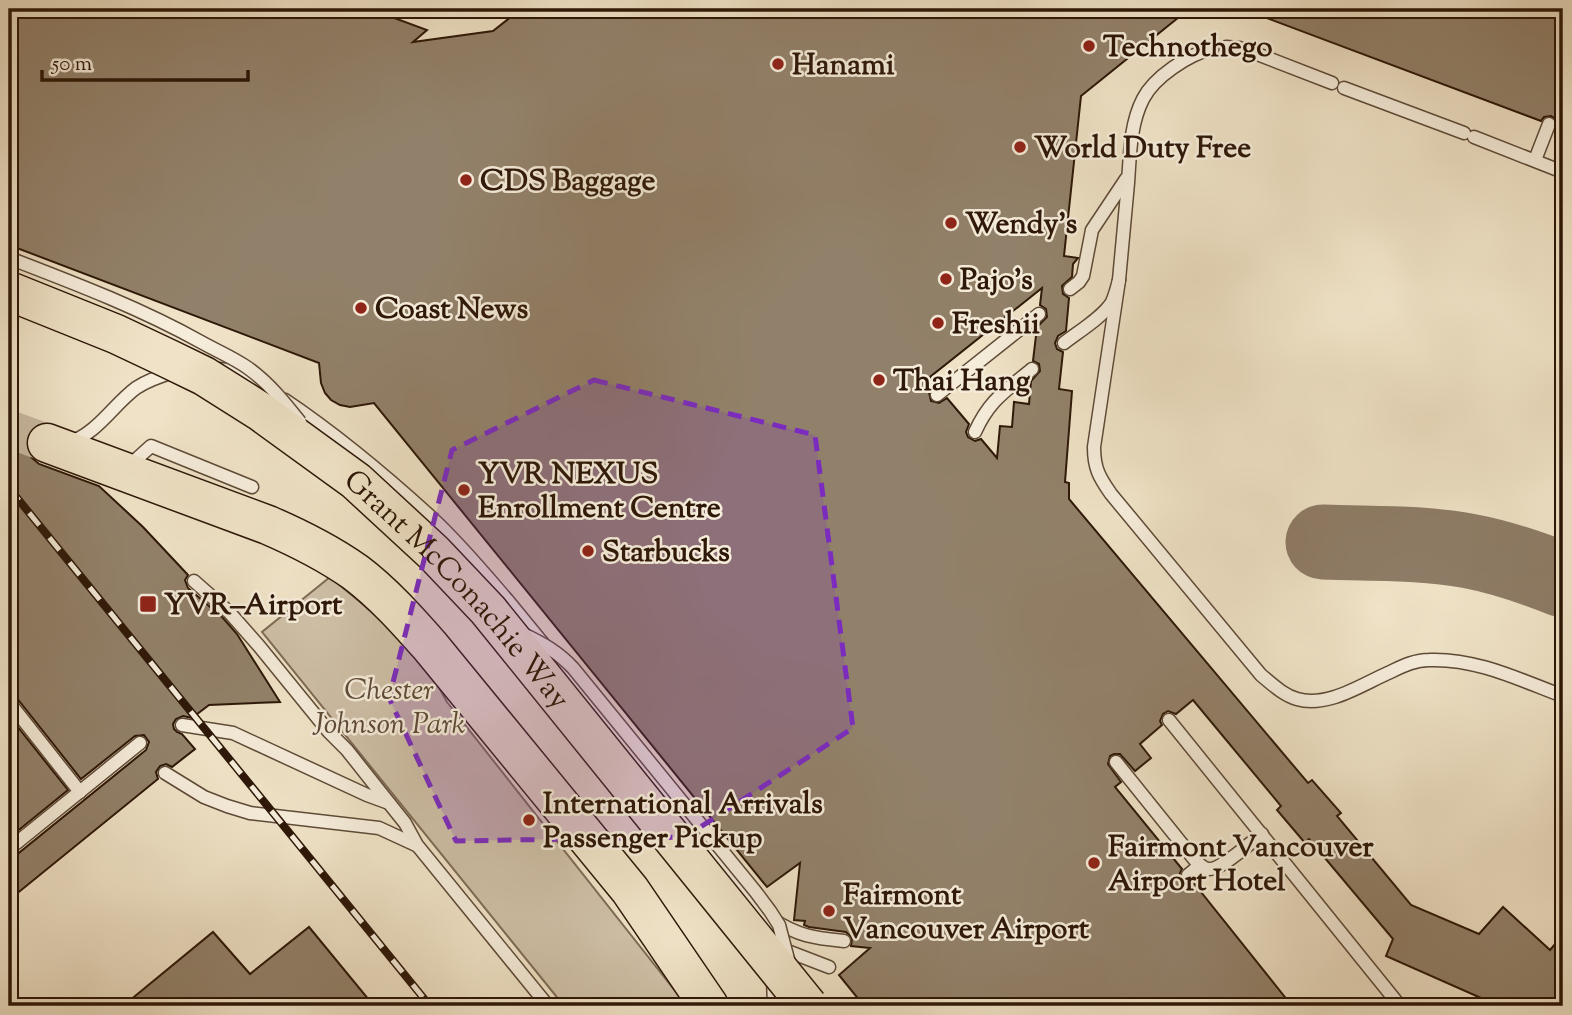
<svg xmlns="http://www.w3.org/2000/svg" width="1572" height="1015" font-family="'Sorts Mill Goudy',serif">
<rect width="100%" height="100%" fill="#efe2c6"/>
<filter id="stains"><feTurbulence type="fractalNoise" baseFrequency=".00286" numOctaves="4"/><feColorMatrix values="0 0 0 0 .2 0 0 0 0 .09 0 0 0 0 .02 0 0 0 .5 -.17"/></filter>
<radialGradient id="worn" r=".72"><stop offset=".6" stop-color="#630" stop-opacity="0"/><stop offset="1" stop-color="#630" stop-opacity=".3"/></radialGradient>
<path fill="#cebfa6" stroke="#7e6b56" stroke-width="2" d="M 330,577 C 364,605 406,638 430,674 C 437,683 442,693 447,702 L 687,1006 L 564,1006 L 262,632 Z"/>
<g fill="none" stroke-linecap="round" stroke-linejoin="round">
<path stroke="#8e7c66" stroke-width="75" d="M 1323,542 C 1372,544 1421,542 1469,551 C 1501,557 1533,568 1563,580"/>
</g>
<g fill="#92816a" stroke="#2d1707" stroke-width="2" fill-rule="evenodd">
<path d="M 9,9 L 370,9 L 427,30 L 413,42 L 493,31 L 521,9 L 1189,9 L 1081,96 L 1064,256 L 1078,258 L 1073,264 L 1072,277 L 1062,286 L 1063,294 L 1069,298 L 1066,331 L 1058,336 L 1055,343 L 1057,349 L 1063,352 L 1059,389 L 1072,391 L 1065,482 L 1069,483 L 1069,499 L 1308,783 L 1312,780 L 1341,813 L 1337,816 L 1411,905 L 1479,934 L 1503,907 L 1550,950 L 1563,935 L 1563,1006 L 1499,1006 L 1386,956 L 1393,939 L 1309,839 L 1305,843 L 1277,810 L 1281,806 L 1193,700 L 1176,714 L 1168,711 L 1163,714 L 1160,721 L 1162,725 L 1140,744 L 1151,758 L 1135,771 L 1120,754 L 1114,754 L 1110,756 L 1108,764 L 1121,782 L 1115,787 L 1182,869 L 1180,873 L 1181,880 L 1186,883 L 1193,882 L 1292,1006 L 864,1006 L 839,975 L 870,948 L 851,946 L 852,938 L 846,932 L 809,927 L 804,925 L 805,921 L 794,920 L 800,863 L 767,887 L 374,403 L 350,407 L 340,405 L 331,400 L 325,393 L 321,383 L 319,363 L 9,245 ZM 1042,288 L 1040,305 L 1046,309 L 1047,317 L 1037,327 L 1033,361 L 1039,364 L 1040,371 L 1031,381 L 1029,404 L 1014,402 L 1012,427 L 1000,426 L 997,458 L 981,439 L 975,441 L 968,437 L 966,432 L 969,424 L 947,398 L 939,403 L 931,401 L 929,392 L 936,385 L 930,377 Z"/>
<polygon points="1248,9 1563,9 1563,130 1557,128 1556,119 1551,116 1544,117 1541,121 1248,11"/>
<polygon points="9,416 30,430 26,436 25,446 31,457 39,464 99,486 143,527 188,575 185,580 188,588 223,618 237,634 280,702 209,705 192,718 183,716 176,719 173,724 174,729 177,732 182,734 195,749 172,767 166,764 160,766 156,772 158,779 9,900 9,858 15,856 146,750 149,742 144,735 135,736 81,779 16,697 9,693"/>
<polygon points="9,716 68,790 9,838"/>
<polygon points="309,927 374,1006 123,1006 213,932 250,974"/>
</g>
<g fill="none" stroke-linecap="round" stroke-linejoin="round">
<polyline stroke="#c8b9a0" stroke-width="38" stroke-dasharray="38 19" stroke-linecap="butt" points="9,429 47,443"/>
<defs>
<g id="service">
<polyline points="452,10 474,10 480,9"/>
<polyline points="1226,47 1239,48 1252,52 1332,83"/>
<polyline points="1344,88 1464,133"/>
<polyline points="1474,137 1563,172"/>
<polyline points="1535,160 1549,124"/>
<path d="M 1119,280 L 1094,447 C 1094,468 1099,477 1111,494 L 1261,675 C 1272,684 1283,695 1297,699 C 1327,708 1361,685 1388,673 C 1401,667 1414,660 1429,660 C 1476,658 1520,680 1563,696"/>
<polyline points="1070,289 1079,282 1083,276 1092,230 1126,179"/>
<path d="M 1064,343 C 1078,332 1103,317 1112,302 C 1115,295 1117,288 1119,280 C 1122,248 1125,216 1128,183 C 1130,155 1130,124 1143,99 C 1154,77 1189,54 1212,49"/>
<path d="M 219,369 C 238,370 254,381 270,391"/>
<polyline points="937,395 1039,314"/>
<path d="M 285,400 C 337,435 386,476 432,518 C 460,544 484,573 509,602 L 759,907 L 768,923 L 772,942"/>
<path d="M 975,432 C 990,399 1006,391 1032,369"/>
<path d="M 68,443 C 97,434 113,405 136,388 C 148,380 163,375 177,371"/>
<polyline points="129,466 151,446 252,487"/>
<polyline points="194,581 229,612 259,646 329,732 347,750 389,803 405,823 417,845 548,1006"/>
<polyline points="9,702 80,792"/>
<polyline points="1169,720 1400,1006"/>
<polyline points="182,725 233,733 367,795 389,803"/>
<path d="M 1116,762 L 1194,859 C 1198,863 1202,868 1208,869 C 1220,871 1251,842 1262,834"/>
<polyline points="165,773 204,797 227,806 250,813 379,828 416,845"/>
<polyline points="9,849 140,743"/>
<polyline points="1188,875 1200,865"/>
<path d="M 772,919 C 798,936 814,938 844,941"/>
<polyline points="777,947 829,967"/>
<polyline points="773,978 774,1006"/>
</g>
<path id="primary" d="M 47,443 L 268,525 C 298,538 328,553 355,572 C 383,593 407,620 430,646 L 630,890 L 709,1006"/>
</defs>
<use href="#service" stroke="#5e4a37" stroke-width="15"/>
<use href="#primary" stroke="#2d1707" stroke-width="41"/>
<use href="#service" stroke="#f5ecda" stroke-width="12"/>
<use href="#primary" stroke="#efe2c6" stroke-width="38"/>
<defs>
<polyline id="rail" points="9,488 430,1006"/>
</defs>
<use href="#rail" stroke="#2d1707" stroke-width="8"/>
<use href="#rail" stroke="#f5ecda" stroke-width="5" stroke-dasharray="16" stroke-linecap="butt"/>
<defs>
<g id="service-bridge">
<path d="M 9,258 C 74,283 140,308 201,342 C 217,351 234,358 248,368 C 269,383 285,403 300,422"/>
<path d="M 523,634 C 542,643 558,652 573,668 L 755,891 L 770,911 L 779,925 L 789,963"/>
</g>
<g id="primary-bridge">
<path id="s1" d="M 9,291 L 116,334 L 169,359 L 204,376 L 261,412 L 356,481 L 434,553 L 488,610 L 808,1006"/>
</g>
</defs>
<use href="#service-bridge" stroke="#5e4a37" stroke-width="15" stroke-linecap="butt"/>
<use href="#primary-bridge" stroke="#2d1707" stroke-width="41" stroke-linecap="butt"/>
<use href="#service-bridge" stroke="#f5ecda" stroke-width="12"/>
<use href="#primary-bridge" stroke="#efe2c6" stroke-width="38"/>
</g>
<path fill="#7b2cbf" fill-opacity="0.2" stroke="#7b2cbf" stroke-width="5" stroke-dasharray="14 9" stroke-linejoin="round" d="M 594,380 L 815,435 L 853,728 L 685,837 L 456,841 L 389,698 L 452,450 Z"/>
<g fill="#8f2418" stroke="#f5ecda" stroke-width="2.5">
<circle cx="1089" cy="46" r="7"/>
<circle cx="778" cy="64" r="7"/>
<circle cx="1020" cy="147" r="7"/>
<circle cx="466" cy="180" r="7"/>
<circle cx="951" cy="223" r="7"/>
<circle cx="946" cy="279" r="7"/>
<circle cx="361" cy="308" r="7"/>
<circle cx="938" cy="323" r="7"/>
<circle cx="879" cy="380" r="7"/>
<circle cx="464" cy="490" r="7"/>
<circle cx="588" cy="551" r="7"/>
<rect x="139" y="595" width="18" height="18" rx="3.5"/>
<circle cx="529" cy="820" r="7"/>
<circle cx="1094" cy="863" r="7"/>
<circle cx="829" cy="911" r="7"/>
</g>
<g text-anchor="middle" stroke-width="5" stroke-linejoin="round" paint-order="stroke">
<g font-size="30" font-weight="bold" fill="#2d1707" stroke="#f5ecda" text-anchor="start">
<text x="1103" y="56">Technothego</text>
<text x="792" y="74">Hanami</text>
<text x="1034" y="157">World Duty Free</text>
<text x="480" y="190">CDS Baggage</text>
<text x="965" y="233">Wendy's</text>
<text x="960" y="289">Pajo’s</text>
<text x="375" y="318">Coast News</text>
<text x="952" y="333">Freshii</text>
<text x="893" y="390">Thai Hang</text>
<text x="478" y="483">YVR NEXUS<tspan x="478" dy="34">Enrollment Centre</tspan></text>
<text x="602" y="561">Starbucks</text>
<text x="164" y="614">YVR–Airport</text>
<text x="543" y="813">International Arrivals<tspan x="543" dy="34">Passenger Pickup</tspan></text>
<text x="1108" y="856">Fairmont Vancouver<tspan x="1108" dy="34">Airport Hotel</tspan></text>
<text x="843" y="904">Fairmont<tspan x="843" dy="34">Vancouver Airport</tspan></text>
</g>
<g font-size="30" fill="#2d1707" stroke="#f5ecda">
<text dy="10" stroke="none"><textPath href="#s1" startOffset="546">Grant McConachie Way</textPath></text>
</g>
<g font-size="30" font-style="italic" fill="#5d4937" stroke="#f5ecda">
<text x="389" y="699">Chester<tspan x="389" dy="34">Johnson Park</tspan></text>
</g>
</g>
<rect width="1572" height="1015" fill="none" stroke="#efe2c6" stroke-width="35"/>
<rect x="10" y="10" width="1551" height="994" fill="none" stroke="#2d1707" stroke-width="3.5"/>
<rect x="18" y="18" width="1537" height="980" fill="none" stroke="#2d1707" stroke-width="2"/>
<path d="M42 70v10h206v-10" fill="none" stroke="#2d1707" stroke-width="3.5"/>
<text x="52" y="70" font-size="21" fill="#2d1707" stroke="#f5ecda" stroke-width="5" paint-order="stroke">50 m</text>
<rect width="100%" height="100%" filter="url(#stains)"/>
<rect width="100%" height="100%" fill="url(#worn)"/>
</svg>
